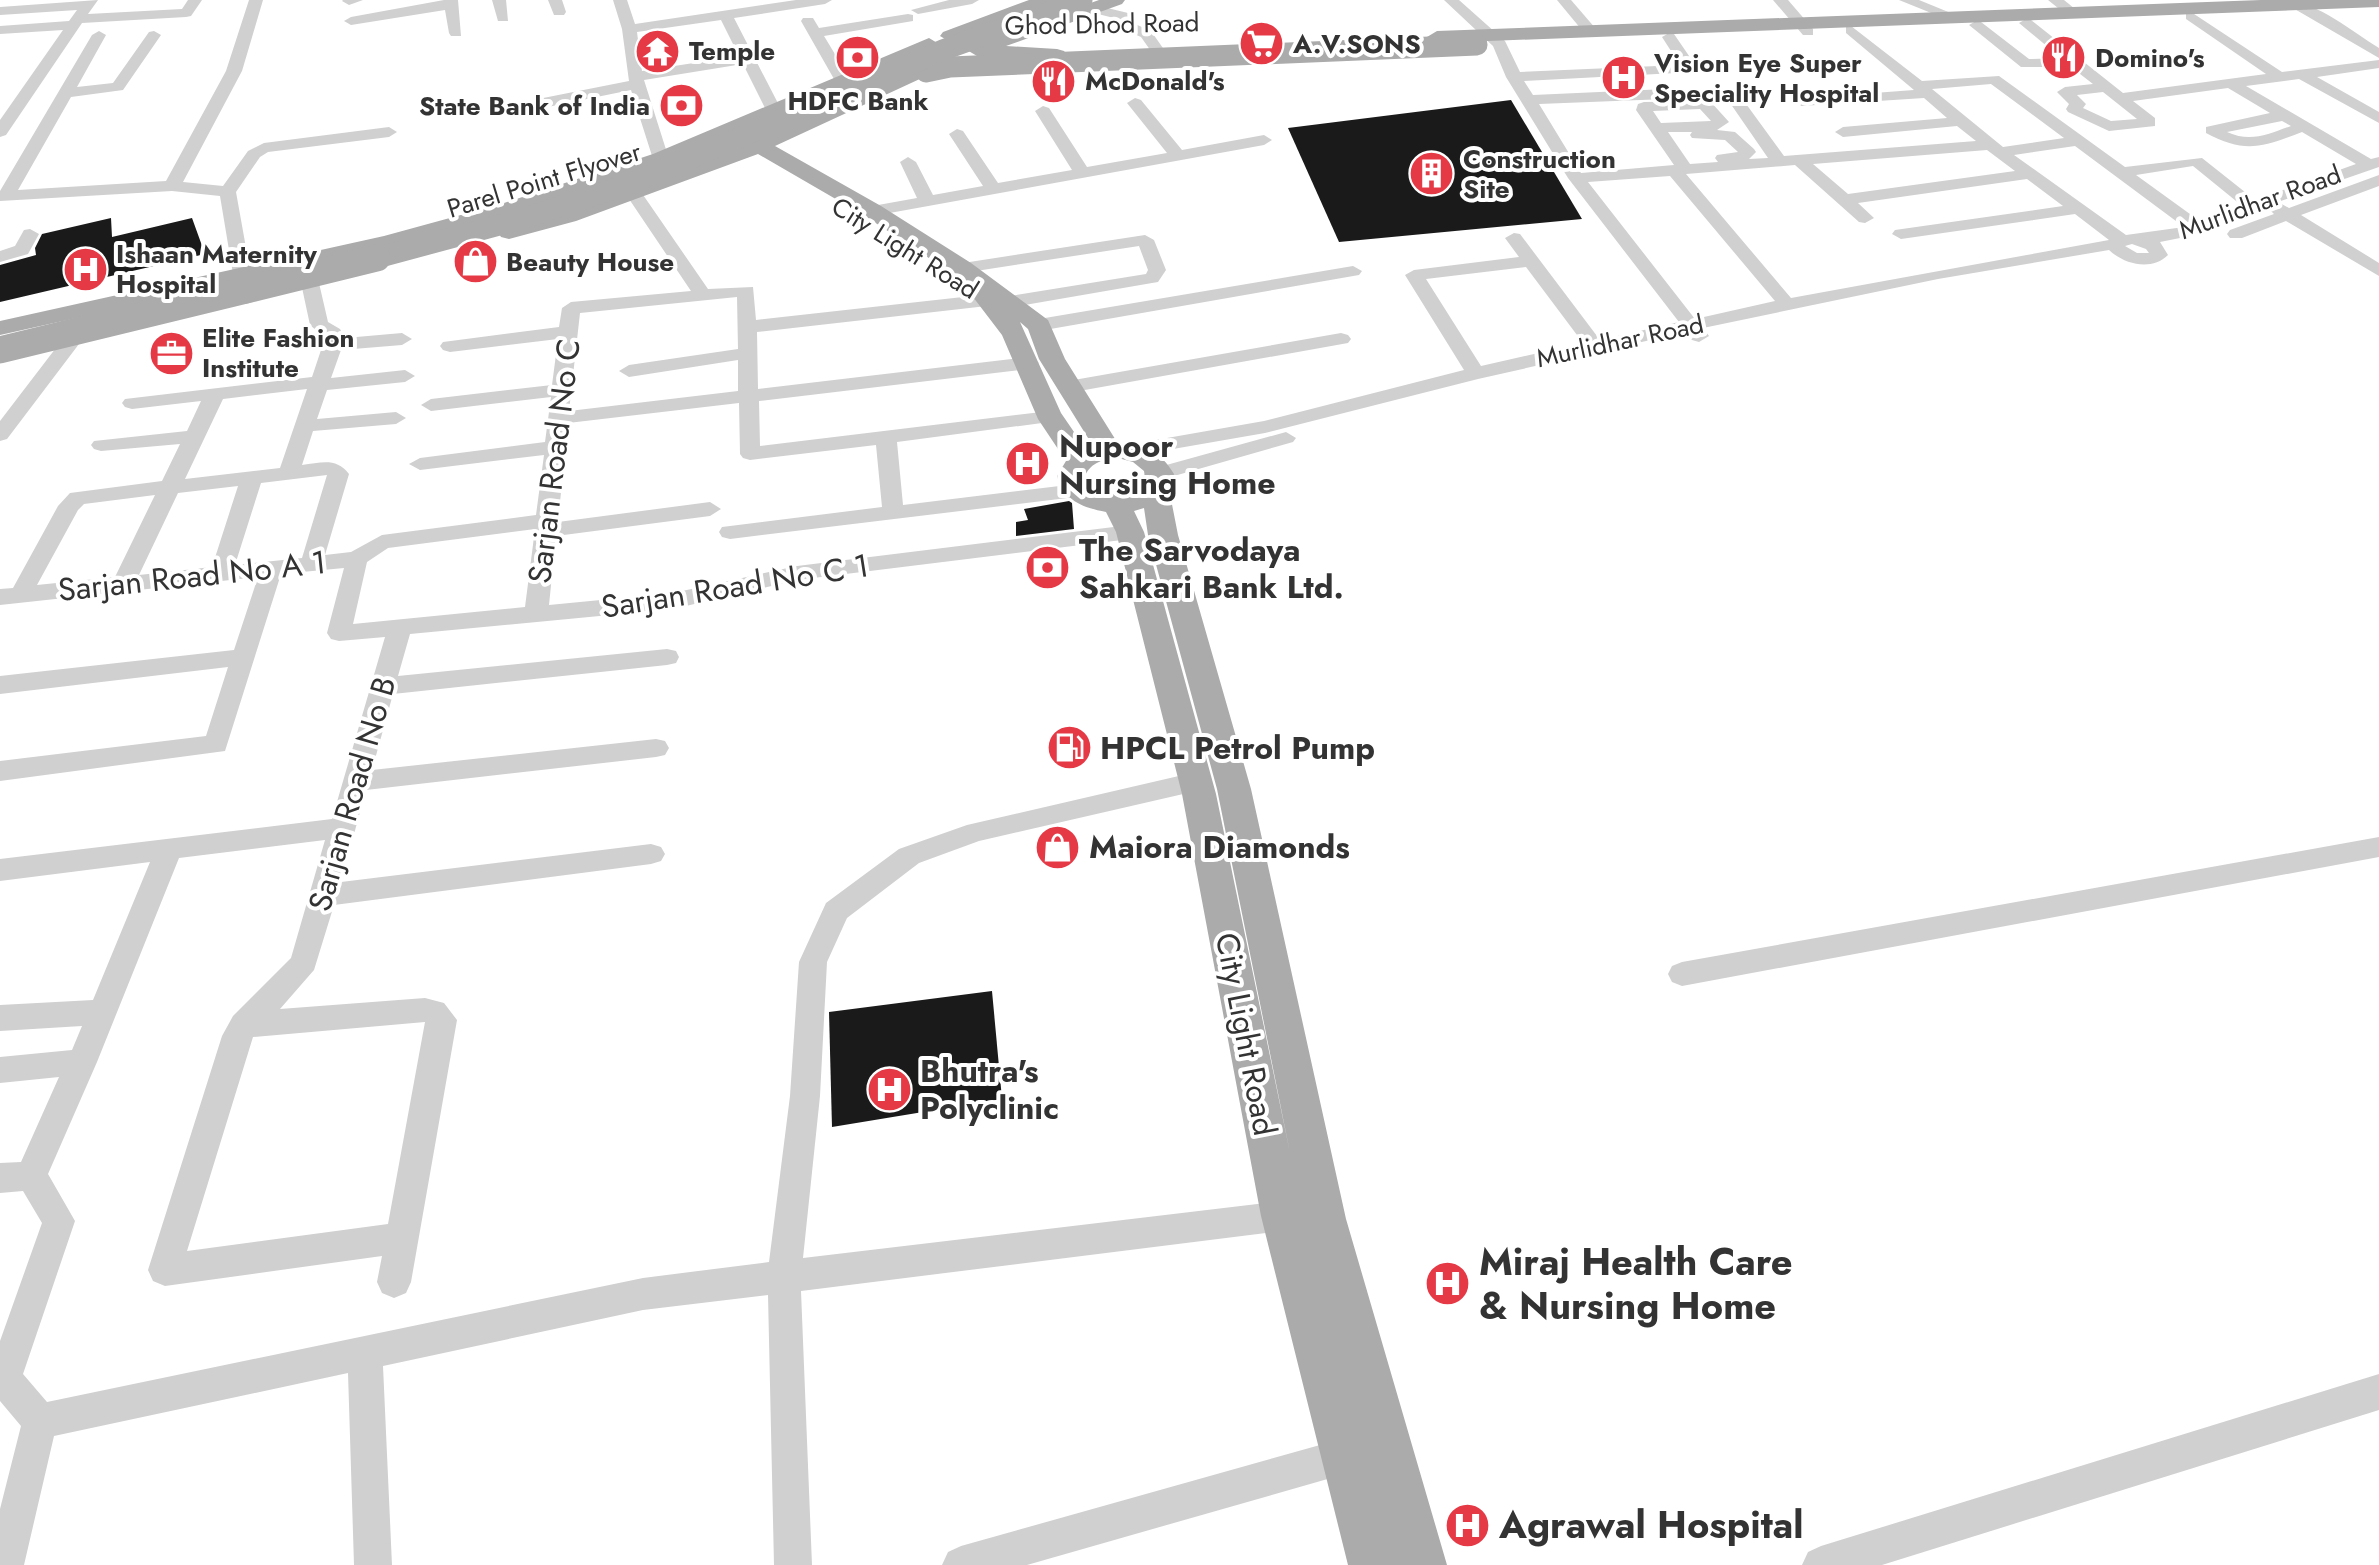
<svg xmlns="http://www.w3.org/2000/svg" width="2379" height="1565" font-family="Jost,sans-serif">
<rect width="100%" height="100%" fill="#fff"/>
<g fill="#1a1a1a">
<polygon points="1511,100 1582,219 1339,242 1288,128"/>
<polygon points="111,218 112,237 192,218 205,254 0,302 0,265 36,255 35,248 42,234"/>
<polygon points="1069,501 1072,503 1074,529 1016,536 1016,522 1028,520 1024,509"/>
<polygon points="1058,551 1062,578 1037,580 1034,554"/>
<polygon points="992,991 1002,1099 832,1127 829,1012"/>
</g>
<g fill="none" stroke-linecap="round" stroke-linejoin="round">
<g fill="#d0d0d0" fill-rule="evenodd">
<polygon points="98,0 88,14 182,9 188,0 202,0 191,16 186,17 82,23 6,135 0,137 0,120 63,30 0,34 0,26 69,21 77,10 0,15 0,7"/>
<polygon points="249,0 263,0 242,71 183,182 223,186 248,151 264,143 389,127 397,132 389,137 268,152 260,157 236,192 255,298 253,302 246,304 237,298 220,196 172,191 0,201 0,191 92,35 99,31 106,35 77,87 113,83 149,32 154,31 161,35 123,90 71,97 18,190 166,181 226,71"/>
<polygon points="363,0 349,5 342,1 343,0"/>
<polygon points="444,0 458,0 461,36 451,36 449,33 445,10 351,25 344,21 351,17"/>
<polygon points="492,0 506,0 508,21 498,21"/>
<polygon points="548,0 562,0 566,12 564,15 554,15"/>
<path d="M 613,0 L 627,0 L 635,24 L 796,0 L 832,0 L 825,4 L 734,18 L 782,111 L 780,114 L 768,114 L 743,64 L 644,80 L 669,159 L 661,164 L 653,159 L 631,90 L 528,111 L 520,106 L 528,101 L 629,81 L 622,29 ZM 721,20 L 739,56 L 642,71 L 637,32 Z"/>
<polygon points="949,0 979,0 972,4 918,14 911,10"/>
<path d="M 1444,0 L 1459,0 L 1505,41 L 1520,72 L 1680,65 L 1662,37 L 1669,33 L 1674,34 L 1698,69 L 1695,72 L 1524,81 L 1533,95 L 1666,89 L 1674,94 L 1666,99 L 1539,104 L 1581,173 L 1674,165 L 1636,110 L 1638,104 L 1644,102 L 1710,101 L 1729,122 L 1717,130 L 1735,132 L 1754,149 L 1756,152 L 1749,159 L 1768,158 L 1728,100 L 1731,97 L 1741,97 L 1784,156 L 1976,141 L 1957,126 L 1843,137 L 1835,132 L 1843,127 L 1947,118 L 1924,98 L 1801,106 L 1799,103 L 1807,98 L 1914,90 L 1846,33 L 1846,27 L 1851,26 L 1922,81 L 1999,76 L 2125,167 L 2202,158 L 2255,200 L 2356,164 L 2302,132 C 2263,147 2245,154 2206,133 L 2206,127 L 2270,113 L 2228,88 L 2133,101 L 2155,118 L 2155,126 L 2109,131 L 2068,112 L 2066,109 L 2069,104 L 2057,92 L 2065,87 L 2093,84 L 2071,67 L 2021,67 L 1969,25 L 1976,21 L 1981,22 L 2029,59 L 2061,58 L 2019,23 L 2026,19 L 2031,20 L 2123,93 L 2266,74 L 2186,19 L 2186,13 L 2191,12 L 2282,72 L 2379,60 L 2379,68 L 2317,77 L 2379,112 L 2379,123 L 2299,79 L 2246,86 L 2371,159 L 2379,157 L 2379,167 L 2278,202 L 2289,208 L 2379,175 L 2379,186 L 2301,215 L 2379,263 L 2379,276 L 2286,221 L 2242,238 L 2230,238 L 2227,234 L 2230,230 L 2274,214 L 2267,207 L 2205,233 L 2160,242 L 2168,255 C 2152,271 2125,265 2109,250 L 1938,279 L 1703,328 L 1709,336 L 1699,342 L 1692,340 L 1686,332 L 1478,379 L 1265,433 L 1127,457 L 1120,455 L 1117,451 L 1120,447 L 1127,445 L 1264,421 L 1464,370 L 1405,275 L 1414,270 L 1519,257 L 1505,238 L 1514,233 L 1520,234 L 1600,340 L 1679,322 L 1568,178 L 1506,77 L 1493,46 ZM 1991,84 L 2064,138 L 2003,147 L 1932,89 ZM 2103,92 L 2137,119 L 2111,121 L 2083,108 L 2086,104 L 2077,95 ZM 1700,109 L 1711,121 L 1661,123 L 1653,111 ZM 2282,121 L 2291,126 C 2268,134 2251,143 2227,132 ZM 1668,132 L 1692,132 L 1690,135 L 1692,138 L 1725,140 L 1738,152 L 1717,155 L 1715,158 L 1718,162 L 1690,164 ZM 2075,146 L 2184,227 L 2126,235 L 2014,155 ZM 1987,150 L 2015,171 L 1848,194 L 1813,164 ZM 1795,165 L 1859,222 L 1865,223 L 1874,218 L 1858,203 L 2027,179 L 2063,206 L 1895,230 L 1892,234 L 1901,239 L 2075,214 L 2109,240 L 1791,298 L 1686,174 ZM 2193,166 L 2241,205 L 2201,222 L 2136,175 ZM 1670,176 L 1775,301 L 1695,319 L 1588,182 ZM 2132,244 L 2146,249 L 2149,253 L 2137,253 L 2125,246 ZM 1526,267 L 1583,343 L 1481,366 L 1426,279 Z"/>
<polygon points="1557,0 1571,0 1596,29 1596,35 1586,35"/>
<polygon points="1773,0 1788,0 1813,29 1813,35 1803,35"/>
<polygon points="1899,0 1919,0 1963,18 1961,21 1951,21"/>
<polygon points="2048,0 2064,0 2080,13 2078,16 2068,16"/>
<path d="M 2279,0 C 2316,0 2348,29 2379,48 L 2379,58 Z"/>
<polygon points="1095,5 1128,13 1135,24 1151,31 1165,51 1163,54 1153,54 1141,37 1125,30 1118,19 1090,12 1090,6"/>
<polygon points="908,14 913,15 913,21 824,36 850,79 842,84 834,79 801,21 803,18 813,18 819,28"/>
<polygon points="1135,98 1141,100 1182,150 1264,135 1272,140 1264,145 873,216 864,211 867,207 917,198 900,162 908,157 916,162 933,195 983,186 949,134 957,129 963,131 998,183 1072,170 1035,111 1043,106 1049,108 1087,167 1167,153 1127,103"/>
<path d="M 633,188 L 639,189 L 708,289 L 753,287 L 756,320 L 990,294 L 998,298 L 1146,274 L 1148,270 L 1139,246 L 963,273 L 954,268 L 963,263 L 1145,235 L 1154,240 L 1166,270 L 1158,282 L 1152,283 L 995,310 L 987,306 L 757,332 L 758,389 L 1029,357 L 1039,363 L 1029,369 L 759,401 L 760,446 L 1050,411 L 1060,417 L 1057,421 L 897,442 L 903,505 L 1076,484 L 1084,486 L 1087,491 L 1084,496 L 730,539 L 722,537 L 719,532 L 722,527 L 882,507 L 876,445 L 750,460 L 743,458 L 740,454 L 739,403 L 568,423 L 558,522 L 710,502 L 721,509 L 710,516 L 556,536 L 549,605 L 673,593 L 797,566 L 1130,525 L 1138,527 L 1141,532 L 1138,537 L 1130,539 L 797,580 L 673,609 L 410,634 L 398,676 L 667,649 L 676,651 L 679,657 L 676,663 L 667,665 L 393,694 L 372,770 L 656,739 L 665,741 L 669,748 L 665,755 L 656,757 L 366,790 L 341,882 L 651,844 L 661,847 L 665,854 L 661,861 L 651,864 L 334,905 L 314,970 L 280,1009 L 425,998 L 444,1003 L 457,1020 L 411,1282 L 406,1293 L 394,1298 L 382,1293 L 377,1282 L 382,1256 L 165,1286 L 153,1281 L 148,1270 L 222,1036 L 233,1016 L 291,958 L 325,840 L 179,858 L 97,1062 L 48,1174 L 75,1221 L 23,1374 L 47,1402 L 643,1278 L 769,1262 L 790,1096 L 799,962 L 826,903 L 899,849 L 967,825 L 1196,772 L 1205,775 L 1209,782 L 1205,789 L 979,841 L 919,863 L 847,918 L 827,962 L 820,1096 L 803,1258 L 1282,1201 L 1294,1205 L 1298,1216 L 1294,1227 L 1282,1231 L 801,1291 L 812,1565 L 774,1565 L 768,1295 L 643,1310 L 383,1366 L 392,1565 L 354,1565 L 348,1373 L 54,1436 L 24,1565 L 0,1565 L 0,1509 L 21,1426 L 0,1401 L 0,1341 L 42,1223 L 23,1191 L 0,1193 L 0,1163 L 21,1162 L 59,1077 L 0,1083 L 0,1057 L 72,1050 L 82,1026 L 0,1031 L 0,1005 L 93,1000 L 150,862 L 0,881 L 0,859 L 332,819 L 385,637 L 339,641 L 331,639 L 327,633 L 344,568 L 281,574 L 225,751 L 0,781 L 0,761 L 206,736 L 228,667 L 0,694 L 0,676 L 234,650 L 258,577 L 0,605 L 0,589 L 13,588 L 58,506 L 70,493 L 162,481 L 180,444 L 101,451 L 94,449 L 91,445 L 94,441 L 187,431 L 201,401 L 132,409 L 125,407 L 122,403 L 125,399 L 312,377 L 325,338 L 310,325 L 301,283 L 310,277 L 319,283 L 328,322 L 340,329 L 345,338 L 402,333 L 412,339 L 402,345 L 341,350 L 331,378 L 405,370 L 415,376 L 405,382 L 327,390 L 317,419 L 396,412 L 406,418 L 396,424 L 313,431 L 302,465 C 321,463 336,457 349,474 L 325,555 L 351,552 L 382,535 L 536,515 L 544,455 L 420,470 L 409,464 L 420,458 L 545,442 L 551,397 L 431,411 L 421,405 L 431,399 L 552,385 L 558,339 L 450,352 L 443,350 L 440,346 L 443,342 L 559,327 L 562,308 L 571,302 L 691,291 L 625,193 ZM 737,297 L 738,349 L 629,365 L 619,371 L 629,377 L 738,360 L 738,391 L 569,411 L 580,313 ZM 307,389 L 280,468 L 185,479 L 223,399 ZM 327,475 L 302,558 L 235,565 L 261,483 ZM 238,486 L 212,567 L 139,575 L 178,493 ZM 155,495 L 115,577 L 37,585 L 78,510 L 84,504 ZM 535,529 L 525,607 L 353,624 L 367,562 L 388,548 ZM 425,1022 L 388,1224 L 187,1251 L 253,1037 Z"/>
<polygon points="30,229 39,234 28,254 0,262 0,251 15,246 24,230"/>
<polygon points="1353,266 1362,271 1359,275 1039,331 1030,325 1039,319"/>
<polygon points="69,308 78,314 82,340 7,439 0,441 0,421 62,340 60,314"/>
<polygon points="1341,333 1348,335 1351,339 1348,343 1068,393 1058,387 1068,381"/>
<polygon points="1286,432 1296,438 1293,442 1160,480 1149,474 1152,469"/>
<polygon points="2379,837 2379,857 1682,986 1672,982 1668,974 1672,966 1682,962"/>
<polygon points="2379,1374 2379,1410 1882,1565 1802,1565 1808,1552 1821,1546"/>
<polygon points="1345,1438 1358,1443 1363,1456 1358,1469 1345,1474 1027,1565 942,1565 948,1552 961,1546"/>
</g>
<g fill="#ababab" fill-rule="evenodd">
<polygon points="1029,0 1055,0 1052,4 957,40 950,42 940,36 943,32"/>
<polygon points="1099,0 1125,0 1122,4 1006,46 1057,49 1064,51 1067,55 1064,59 977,56 967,50 970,46"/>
<polygon points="2261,0 2379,0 2379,7 1437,43 1427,37 1437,31"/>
<polygon points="929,38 939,44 936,48 669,164 517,214 387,249 0,335 0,321 384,236 501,204 653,154"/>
<path d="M 943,55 L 950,57 L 953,61 L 950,65 L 775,146 L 881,206 L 971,263 L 1048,320 L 1065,359 L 1117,442 C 1143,445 1161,451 1174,474 L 1169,489 L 1178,535 L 1251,789 L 1346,1219 L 1447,1565 L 1348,1565 L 1261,1216 L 1182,794 L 1116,532 L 1106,512 C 1081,507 1065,501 1057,476 L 1066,461 L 1038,419 L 1002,335 L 973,297 L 979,291 L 865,216 L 758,154 L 576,221 L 509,239 L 501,237 L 498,232 L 501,227 L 560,211 L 733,149 L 739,147 L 730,141 L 734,137 L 741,135 L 757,139 ZM 1020,322 L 1028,329 L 1039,359 L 1093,446 L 1085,448 L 1061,413 ZM 1118,458 L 1133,462 L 1144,471 C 1150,502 1106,497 1089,486 L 1085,476 C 1091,462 1104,459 1118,458 ZM 1144,508 L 1148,535 L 1217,789 L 1290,1153 L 1216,794 L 1144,532 L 1134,511 Z"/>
</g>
<g stroke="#ababab" stroke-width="21">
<polyline points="926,72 950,67 1477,45"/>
<polyline points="369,260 522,219 638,181 943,50 1082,0"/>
</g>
<polyline stroke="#ababab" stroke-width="27" points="0,350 377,258"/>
</g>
<defs>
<symbol id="supermarket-disc" viewBox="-11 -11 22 22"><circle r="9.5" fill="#e63946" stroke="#fff"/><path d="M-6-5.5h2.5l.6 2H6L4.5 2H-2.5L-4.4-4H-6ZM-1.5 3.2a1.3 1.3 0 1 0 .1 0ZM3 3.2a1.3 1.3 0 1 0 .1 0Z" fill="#fff"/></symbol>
<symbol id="temple-disc" viewBox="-11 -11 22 22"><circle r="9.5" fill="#e63946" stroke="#fff"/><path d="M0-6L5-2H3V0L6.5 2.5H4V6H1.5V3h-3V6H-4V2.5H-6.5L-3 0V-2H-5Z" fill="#fff"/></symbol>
<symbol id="bank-disc" viewBox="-11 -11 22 22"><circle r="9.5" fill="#e63946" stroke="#fff"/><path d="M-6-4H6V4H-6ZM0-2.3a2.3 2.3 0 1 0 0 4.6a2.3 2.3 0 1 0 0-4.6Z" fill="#fff"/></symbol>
<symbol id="restaurant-disc" viewBox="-11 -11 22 22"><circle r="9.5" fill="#e63946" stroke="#fff"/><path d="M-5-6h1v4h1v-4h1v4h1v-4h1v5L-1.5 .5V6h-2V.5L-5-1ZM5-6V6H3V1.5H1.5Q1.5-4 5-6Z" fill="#fff"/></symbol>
<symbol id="hospital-disc" viewBox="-11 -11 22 22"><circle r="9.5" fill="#e63946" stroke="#fff"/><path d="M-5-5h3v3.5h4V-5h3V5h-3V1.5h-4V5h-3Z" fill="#fff"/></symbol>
<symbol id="building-disc" viewBox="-11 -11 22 22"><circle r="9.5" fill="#e63946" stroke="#fff"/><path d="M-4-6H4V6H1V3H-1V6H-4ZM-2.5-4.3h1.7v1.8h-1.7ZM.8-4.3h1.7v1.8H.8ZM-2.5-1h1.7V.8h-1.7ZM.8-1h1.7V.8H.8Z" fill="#fff"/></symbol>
<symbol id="shop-disc" viewBox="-11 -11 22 22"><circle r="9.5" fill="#e63946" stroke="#fff"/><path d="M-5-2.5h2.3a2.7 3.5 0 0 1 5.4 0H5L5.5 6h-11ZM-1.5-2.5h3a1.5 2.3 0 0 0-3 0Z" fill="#fff"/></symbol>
<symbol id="office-disc" viewBox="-11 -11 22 22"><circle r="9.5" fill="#e63946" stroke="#fff"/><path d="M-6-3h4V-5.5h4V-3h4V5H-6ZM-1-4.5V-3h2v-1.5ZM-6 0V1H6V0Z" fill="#fff"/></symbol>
<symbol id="fuel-disc" viewBox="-11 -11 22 22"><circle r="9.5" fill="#e63946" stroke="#fff"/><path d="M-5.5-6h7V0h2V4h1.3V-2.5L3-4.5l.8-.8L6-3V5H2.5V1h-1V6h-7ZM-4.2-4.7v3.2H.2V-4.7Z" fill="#fff"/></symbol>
</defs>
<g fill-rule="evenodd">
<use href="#supermarket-disc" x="1236" y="18" width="51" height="51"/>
<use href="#temple-disc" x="632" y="26" width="51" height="51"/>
<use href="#bank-disc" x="832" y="32" width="51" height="51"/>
<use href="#restaurant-disc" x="2038" y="32" width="51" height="51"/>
<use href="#hospital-disc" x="1598" y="52" width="51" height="51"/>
<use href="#restaurant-disc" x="1028" y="56" width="51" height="51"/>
<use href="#bank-disc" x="656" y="80" width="51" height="51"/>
<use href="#building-disc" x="1406" y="148" width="51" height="51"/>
<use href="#shop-disc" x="450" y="236" width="51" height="51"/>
<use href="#hospital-disc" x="60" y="244" width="51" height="51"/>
<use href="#office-disc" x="146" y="328" width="51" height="51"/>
<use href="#hospital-disc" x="1002" y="438" width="51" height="51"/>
<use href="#bank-disc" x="1022" y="542" width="51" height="51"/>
<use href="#fuel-disc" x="1044" y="722" width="51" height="51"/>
<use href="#shop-disc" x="1032" y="822" width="51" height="51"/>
<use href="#hospital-disc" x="864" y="1064" width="51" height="51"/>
<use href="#hospital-disc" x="1422" y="1258" width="51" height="51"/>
<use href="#hospital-disc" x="1442" y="1500" width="51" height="51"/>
</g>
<g text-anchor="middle" stroke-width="8" stroke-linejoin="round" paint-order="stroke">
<g font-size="26" fill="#333" stroke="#fff">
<text transform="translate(1102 24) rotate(-1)" y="9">Ghod Dhod Road</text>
<text transform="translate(544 180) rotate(-17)" y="9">Parel Point Flyover</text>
<text transform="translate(2260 202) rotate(-20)" y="9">Murlidhar Road</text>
<text transform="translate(905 248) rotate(32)" y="9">City Light Road</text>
<text transform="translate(1620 341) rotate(-12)" y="9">Murlidhar Road</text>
</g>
<g font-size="26" font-weight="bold" fill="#333" stroke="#fff" text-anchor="start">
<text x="1293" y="53">A.V.SONS</text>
<text x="689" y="60">Temple</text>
<text x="2095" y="67">Domino's</text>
<text x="1654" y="72">Vision Eye Super<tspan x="1654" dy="30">Speciality Hospital</tspan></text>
<text x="1085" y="90">McDonald's</text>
<text x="858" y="110" text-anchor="middle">HDFC Bank</text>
<text x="650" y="115" text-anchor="end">State Bank of India</text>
<text x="1463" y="168">Construction<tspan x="1463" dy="30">Site</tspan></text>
<text x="116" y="263">Ishaan Maternity<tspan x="116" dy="30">Hospital</tspan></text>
<text x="506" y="271">Beauty House</text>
<text x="202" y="347">Elite Fashion<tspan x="202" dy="30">Institute</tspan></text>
</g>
<g font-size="32" font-weight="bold" fill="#333" stroke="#fff" text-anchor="start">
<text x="1059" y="457">Nupoor<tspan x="1059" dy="37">Nursing Home</tspan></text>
<text x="1079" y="561">The Sarvodaya<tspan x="1079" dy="37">Sahkari Bank Ltd.</tspan></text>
<text x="1100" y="759">HPCL Petrol Pump</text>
<text x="1089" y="858">Maiora Diamonds</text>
<text x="920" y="1082">Bhutra's<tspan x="920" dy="37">Polyclinic</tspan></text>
</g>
<g font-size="32" fill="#333" stroke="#fff">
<text transform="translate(554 461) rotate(-83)" y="11">Sarjan Road No C</text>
<text transform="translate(192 576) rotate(-6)" y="11">Sarjan Road No A 1</text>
<text transform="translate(735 586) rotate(-9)" y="11">Sarjan Road No C 1</text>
<text transform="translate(352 794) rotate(-74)" y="11">Sarjan Road No B</text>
<text transform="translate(1246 1034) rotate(79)" y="11">City Light Road</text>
</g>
<g font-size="38" font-weight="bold" fill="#333" stroke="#fff" text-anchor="start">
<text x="1479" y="1275">Miraj Health Care<tspan x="1479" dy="44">&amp; Nursing Home</tspan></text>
<text x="1499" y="1538">Agrawal Hospital</text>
</g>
</g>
</svg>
